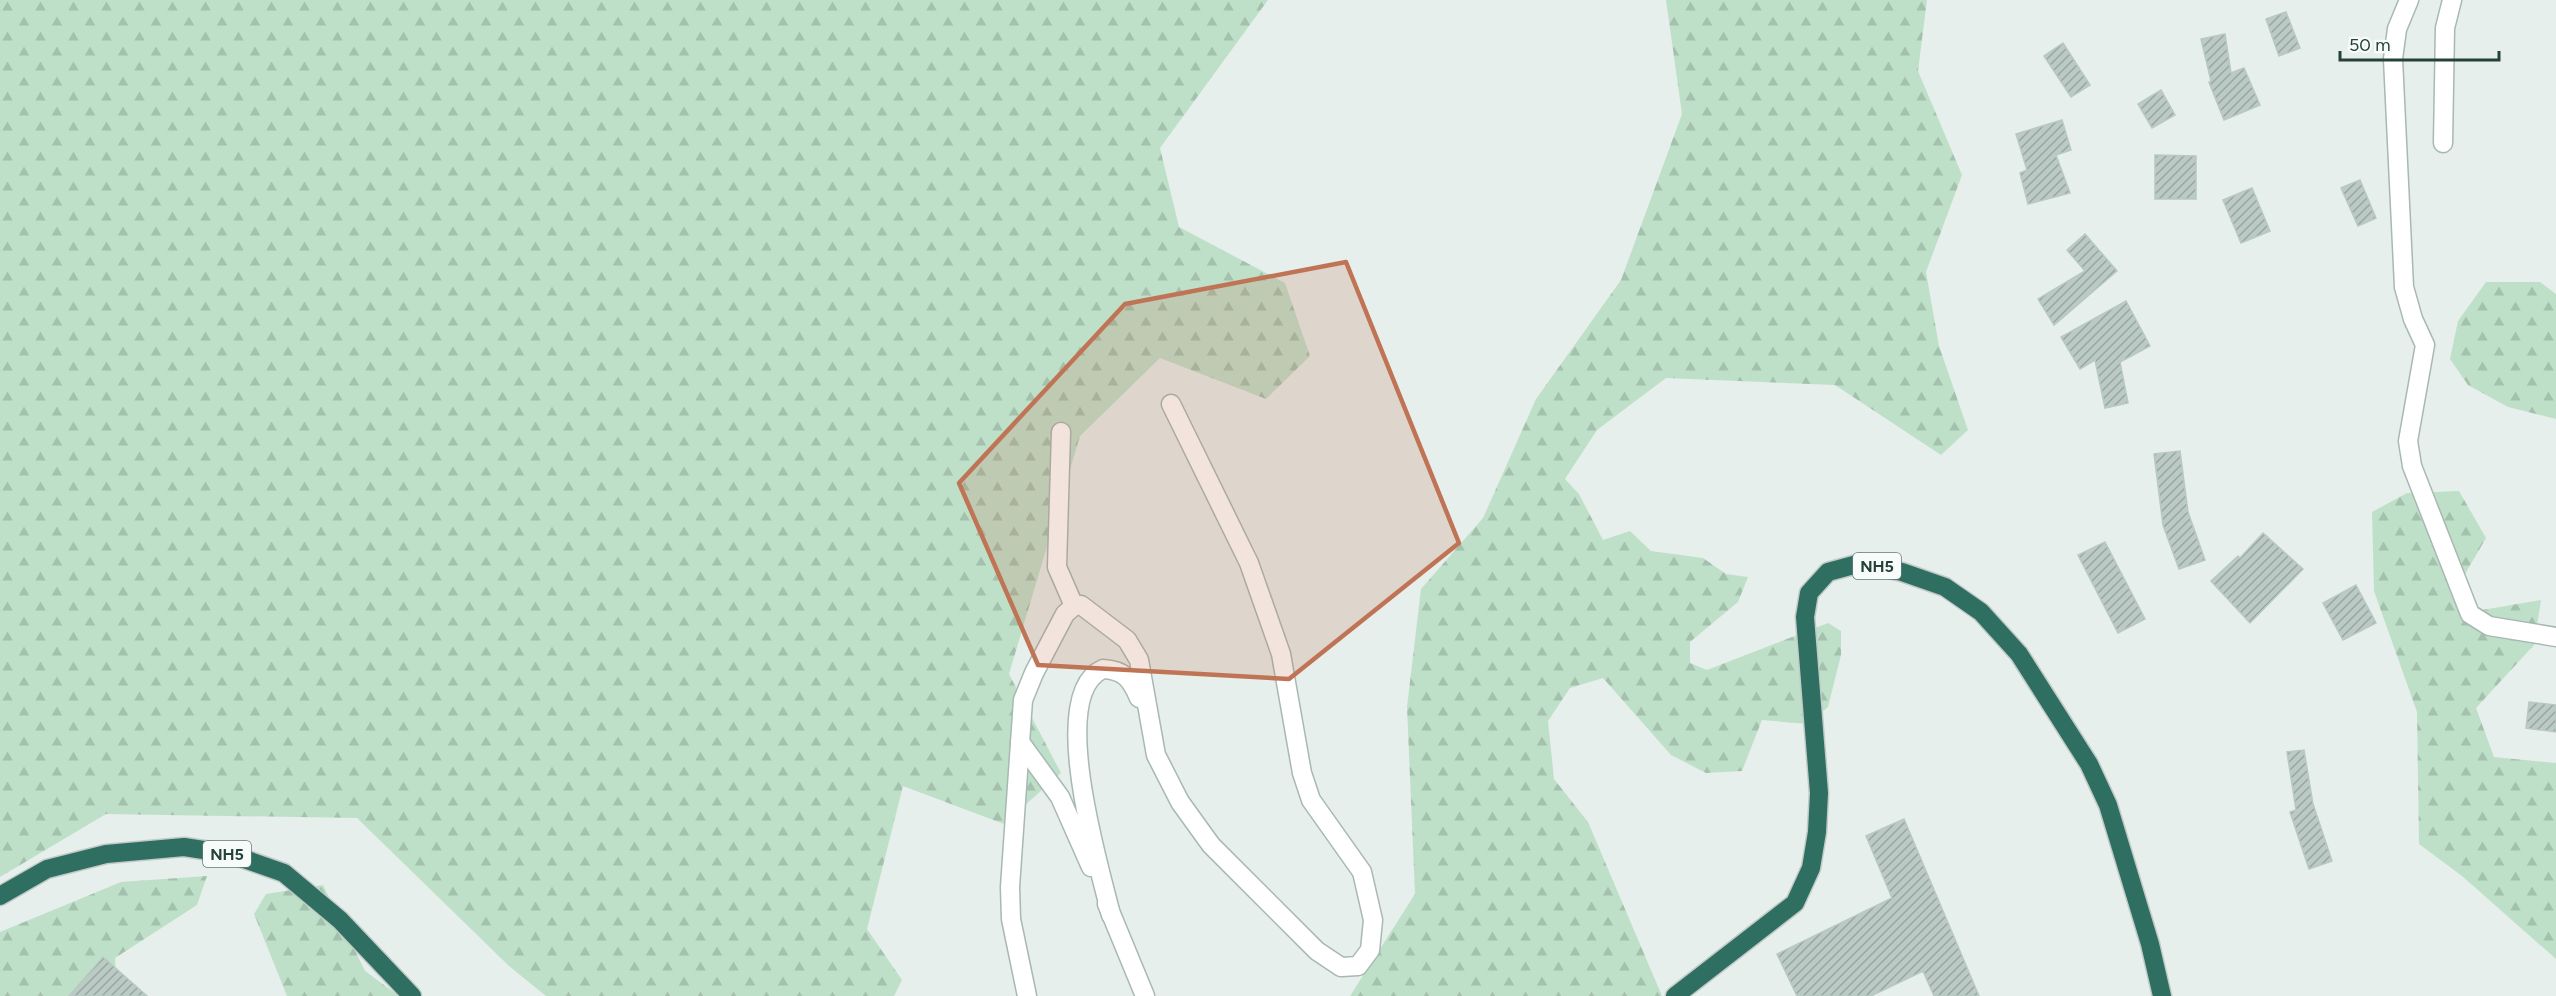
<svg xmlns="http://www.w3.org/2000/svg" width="2556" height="996" font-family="Figtree,sans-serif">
<defs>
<pattern id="forest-firs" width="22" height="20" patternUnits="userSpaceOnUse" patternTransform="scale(1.5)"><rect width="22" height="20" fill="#bfe0c8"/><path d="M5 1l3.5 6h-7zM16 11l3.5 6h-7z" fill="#a4c1ad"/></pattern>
<pattern id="building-hatch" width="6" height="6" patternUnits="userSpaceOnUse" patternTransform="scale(1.5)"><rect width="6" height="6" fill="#bbcac4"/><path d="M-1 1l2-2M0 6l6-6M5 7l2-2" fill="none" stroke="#98a6a0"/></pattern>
</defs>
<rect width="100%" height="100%" fill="#e6efeb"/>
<g fill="url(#forest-firs)">
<polygon points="0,0 1268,0 1160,148 1179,227 1285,283 1310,356 1266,399 1160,358 1080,436 1009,674 1061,773 1004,824 903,786 867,929 902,980 894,996 546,996 509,966 357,818 106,814 0,877"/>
<polygon points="1666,0 1927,0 1918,71 1962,175 1926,272 1939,346 1968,430 1941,455 1835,385 1666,378 1597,430 1565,479 1579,494 1603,540 1630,531 1651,551 1703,558 1726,574 1748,577 1738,602 1690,642 1690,663 1707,670 1828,623 1841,631 1841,655 1828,707 1808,724 1762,720 1742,771 1706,773 1671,755 1603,678 1570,688 1548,721 1554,779 1588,822 1662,996 1350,996 1415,894 1407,707 1421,589 1483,518 1536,399 1621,280 1682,114"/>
<polygon points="2486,282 2540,282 2556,294 2556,419 2508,407 2468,385 2450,359 2458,321"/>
<polygon points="2459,491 2486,538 2461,581 2476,611 2541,600 2534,645 2476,708 2494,757 2556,763 2556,959 2462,876 2419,844 2417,712 2374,591 2372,512 2407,493"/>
<polygon points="207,876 197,905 115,958 117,996 0,996 0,932 121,882"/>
<polygon points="323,885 365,971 399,996 287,996 254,914 266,894"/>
</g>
<g fill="url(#building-hatch)" stroke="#b8c9c2" stroke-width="1.5">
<polygon points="2286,12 2300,48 2279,56 2266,19"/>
<polygon points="2225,34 2231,73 2244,68 2260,105 2224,120 2209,82 2211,81 2201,39"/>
<polygon points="2063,43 2090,85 2071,97 2044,56"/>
<polygon points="2161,90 2175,115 2152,128 2138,104"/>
<polygon points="2062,120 2071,150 2056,155 2070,193 2028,204 2020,173 2027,170 2016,134"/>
<polygon points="2155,155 2196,156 2196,199 2155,199"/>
<polygon points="2360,180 2376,218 2358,226 2341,188"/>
<polygon points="2252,188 2270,231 2241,243 2223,200"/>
<polygon points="2085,234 2117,271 2054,325 2038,299 2085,271 2067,250"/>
<polygon points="2126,301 2150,346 2120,362 2128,403 2105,408 2095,360 2080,369 2061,337"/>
<polygon points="2180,451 2188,512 2205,560 2179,569 2163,525 2154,454"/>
<polygon points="2263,533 2303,569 2250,623 2211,581 2238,556 2240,558"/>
<polygon points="2105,542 2145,619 2118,633 2078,555"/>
<polygon points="2356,585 2376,623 2343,640 2323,603"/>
<polygon points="2529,702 2556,705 2556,732 2526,728"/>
<polygon points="2304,750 2313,804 2332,861 2309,869 2290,812 2296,810 2287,752"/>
<polygon points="1904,819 1979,996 1934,996 1923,971 1871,996 1797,996 1777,954 1892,898 1866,836"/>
<polygon points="103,957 147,996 69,996"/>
</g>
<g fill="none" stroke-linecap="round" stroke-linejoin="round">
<defs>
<g id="minor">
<polyline points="2409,0 2397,29 2393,59 2404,287 2413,319 2425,345 2408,441 2412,466 2470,614 2489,626 2556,637"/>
<polyline points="2443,143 2445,28 2452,0"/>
<polyline points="1061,432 1057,567 1074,606"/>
<polyline points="1020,742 1060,797 1091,867"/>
<polyline points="1107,904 1145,996"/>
<path d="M 1111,915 C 1100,868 1046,694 1103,669 C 1124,670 1131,679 1139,698"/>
<polyline points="1027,996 1011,919 1010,887 1023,700 1034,673 1065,614 1074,606 1081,605 1127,640 1139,660 1156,755 1180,802 1211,845 1317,951 1341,967 1358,966 1370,950 1373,920 1362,872 1311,800 1302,773 1281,654 1249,563 1171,404"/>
</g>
<g id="highway">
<polyline points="0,896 47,869 106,854 184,847 230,854 284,873 340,920 412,996"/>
<polyline points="1675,996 1795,903 1811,868 1817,832 1819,793 1805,617 1809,593 1828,572 1861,563 1902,572 1945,587 1981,612 2019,654 2089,764 2108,805 2150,944 2162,996"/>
</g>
</defs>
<use href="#minor" stroke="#a8b8b2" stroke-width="21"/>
<use href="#highway" stroke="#c2cac8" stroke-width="21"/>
<use href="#minor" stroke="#fff" stroke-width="18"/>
<use href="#highway" stroke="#2f6f62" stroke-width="18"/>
</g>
<path fill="#c07456" fill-opacity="0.2" stroke="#c07456" stroke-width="4.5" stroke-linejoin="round" d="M 1346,262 L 1459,543 L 1289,679 L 1038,665 L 959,483 L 1125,304 Z"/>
<g text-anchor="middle" stroke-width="4.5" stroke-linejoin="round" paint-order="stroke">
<g fill="#f7fbf9" stroke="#637a73" stroke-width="1.5">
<rect x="1853" y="553" width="48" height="26" rx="4.5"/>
<rect x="203" y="841" width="48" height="26" rx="4.5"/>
</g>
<g font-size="16" font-weight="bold" fill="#24423a">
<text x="1877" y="572">NH5</text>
<text x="227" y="860">NH5</text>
</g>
</g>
<path d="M2340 51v9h159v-9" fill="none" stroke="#24423a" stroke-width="3"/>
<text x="2349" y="51" font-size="18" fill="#24423a" stroke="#f7fbf9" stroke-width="4.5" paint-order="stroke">50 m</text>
</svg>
